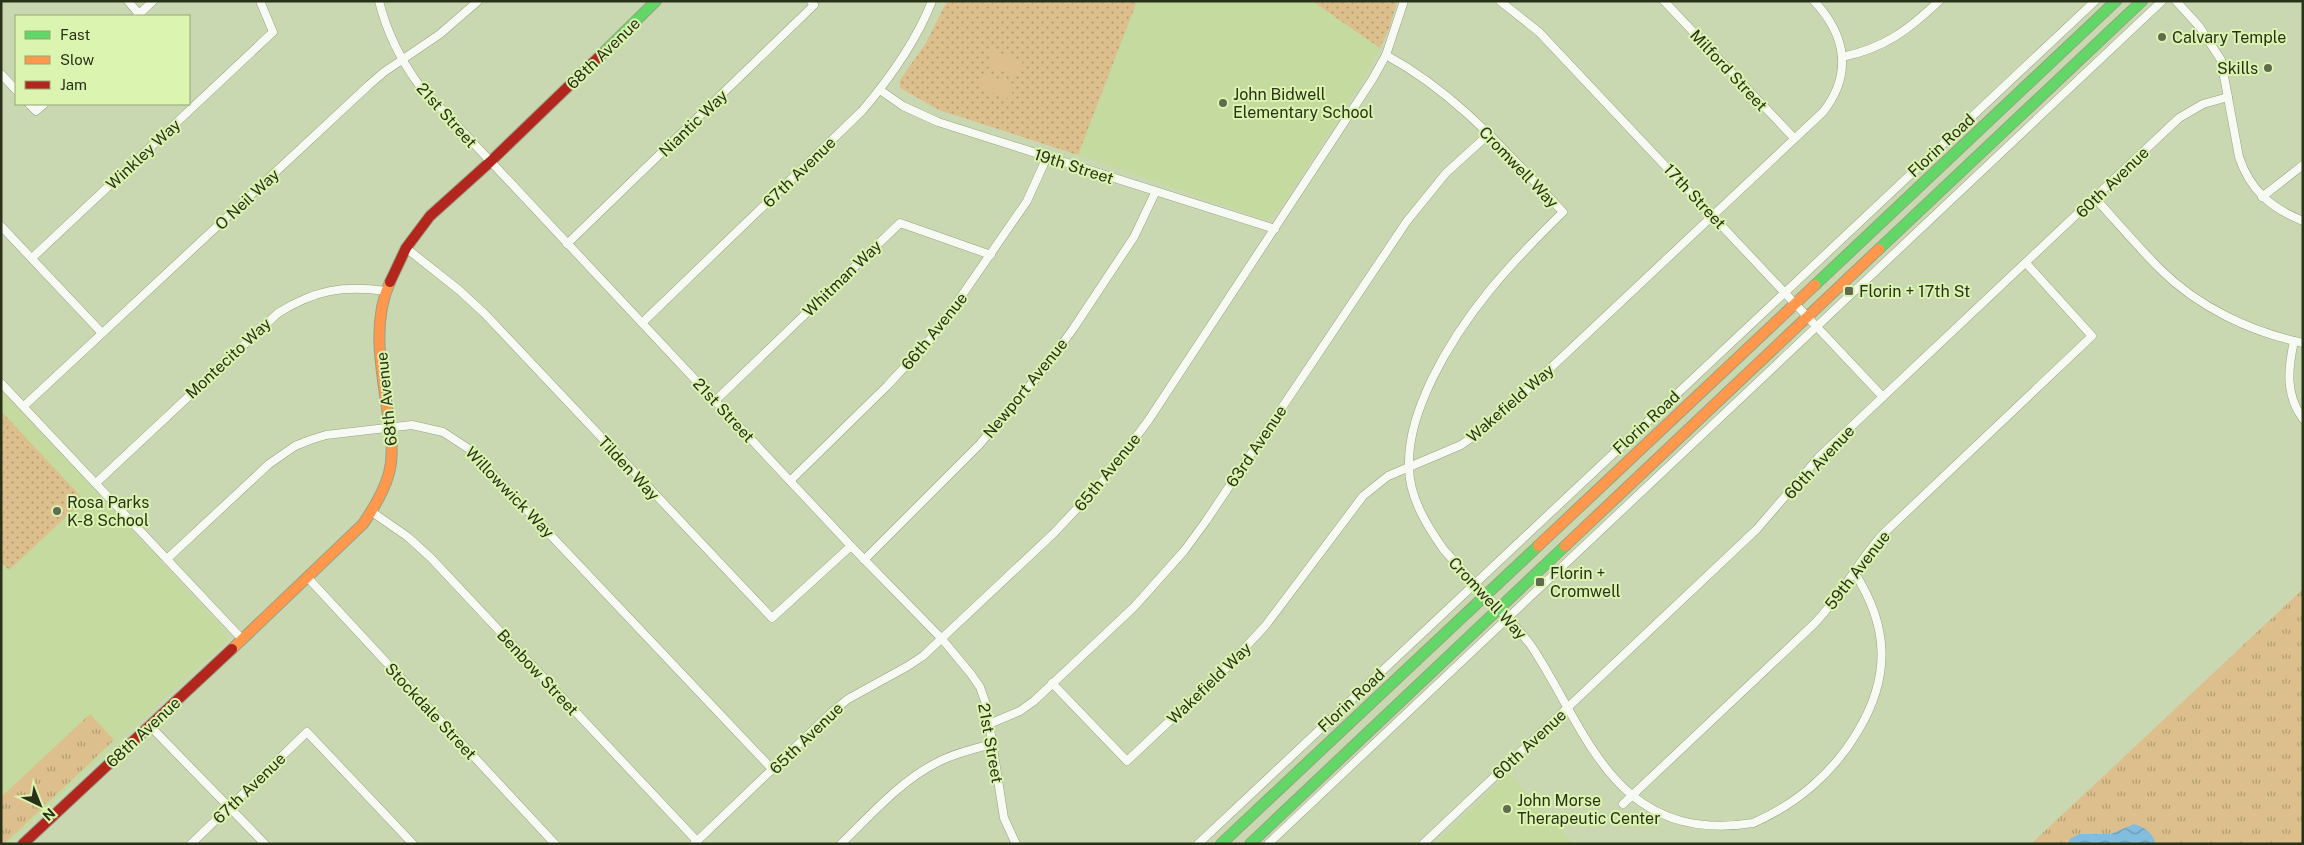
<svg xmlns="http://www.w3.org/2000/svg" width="2304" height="845" font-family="'Public Sans',sans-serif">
<defs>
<pattern id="grass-tufts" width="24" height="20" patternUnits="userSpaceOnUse" patternTransform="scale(1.25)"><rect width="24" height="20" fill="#dcbf8c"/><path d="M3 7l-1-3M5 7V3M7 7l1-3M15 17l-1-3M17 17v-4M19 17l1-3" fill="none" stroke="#b29c71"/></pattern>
<pattern id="park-dots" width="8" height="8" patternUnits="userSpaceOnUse" patternTransform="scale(1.25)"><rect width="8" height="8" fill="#dcbf8c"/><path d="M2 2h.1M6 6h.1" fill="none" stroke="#b29c71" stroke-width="1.8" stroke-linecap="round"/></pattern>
<pattern id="water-waves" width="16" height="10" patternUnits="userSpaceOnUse" patternTransform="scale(1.25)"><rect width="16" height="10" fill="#82bddd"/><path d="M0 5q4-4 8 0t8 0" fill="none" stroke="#6a9ab2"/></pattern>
</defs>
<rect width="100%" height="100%" fill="#cad8b2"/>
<g fill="#c4da9f">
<polygon points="1137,1 1312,1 1380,48 1361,83 1280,209 1267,220 1078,155"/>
<polygon points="1,390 226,632 228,640 8,844 1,844"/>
<polygon points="1509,774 1574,844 1435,844"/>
</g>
<g fill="url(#grass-tufts)">
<polygon points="2303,589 2303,844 2031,844"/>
<polygon points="90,714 114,740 4,844 1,844 1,797"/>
</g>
<g fill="url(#park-dots)">
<polygon points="947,1 1137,1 1078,155 939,110 900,88 900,80 926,43"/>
<polygon points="1312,1 1397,1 1390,26 1380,48"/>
<polygon points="1,411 84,500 9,570 1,562"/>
</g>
<g fill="#dcbf8c">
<polygon points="992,51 1023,61 1018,76 986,66"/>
<polygon points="984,74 1015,84 1010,99 979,89"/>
</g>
<path fill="url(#water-waves)" d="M 2134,824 C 2144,827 2154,833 2155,844 L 2068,844 L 2070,839 L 2079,834 L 2111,834 Z"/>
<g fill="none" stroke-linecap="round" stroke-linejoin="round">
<defs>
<g id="street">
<polyline points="128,1 139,14"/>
<path d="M 379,1 C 387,33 400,59 419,85 L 851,546 L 942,639 L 971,674 L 980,687 L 986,704 L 1004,818 L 1016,844"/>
<polyline points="1500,1 1539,32 1883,397"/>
<polyline points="1664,1 1794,138"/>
<path d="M 2176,1 L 2199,26 L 2221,60 L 2239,157 C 2250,190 2271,208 2303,221"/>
<polyline points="137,16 153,1"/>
<path d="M 1386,55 C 1459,95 1507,153 1563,212 C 1510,264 1465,312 1432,379 C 1419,407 1408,436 1409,467 C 1409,497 1427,526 1444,550 C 1462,570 1481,589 1499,609 C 1510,621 1522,633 1532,647 C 1588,732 1615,845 1753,823 C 1797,804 1834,772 1858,731 C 1891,676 1889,626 1854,572"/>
<path d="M 1842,57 C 1885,48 1908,30 1939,1"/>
<polyline points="1,74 16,90"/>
<polyline points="880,90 903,106 938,122 1275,229"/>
<polyline points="29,104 36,111 44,104"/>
<polyline points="2262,197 2303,165"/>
<path d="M 2095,198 C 2117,222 2138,247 2160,269 C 2198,307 2251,332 2303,343"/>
<polyline points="1,226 102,333"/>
<polyline points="567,244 814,5 811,1"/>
<polyline points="406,248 459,290 485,314 772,618 851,546"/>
<polyline points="32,258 273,32 260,1"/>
<path d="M 642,323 L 862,111 C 890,78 916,42 932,1"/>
<path d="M 2294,341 C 2288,369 2285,394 2303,419"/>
<polyline points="1,383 242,639"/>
<polyline points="715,401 900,223 991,255"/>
<polyline points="24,406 369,85 384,72 440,34 478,1"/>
<polyline points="790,481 887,386 936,333 1027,201 1047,157"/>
<path d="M 96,483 L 278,313 C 315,290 343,285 386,291"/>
<polyline points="372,512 408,537 431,558 697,841"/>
<polyline points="167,559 269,464 295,446 310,440 326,435 412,425 443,432 469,449 773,770"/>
<polyline points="864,560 979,445 1044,369 1073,329 1134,237 1155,193"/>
<polyline points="308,578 555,844"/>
<path d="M 1052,683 L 1127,761 L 1228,666 L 1266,625 L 1363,496 L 1388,476 L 1461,445 L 1492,423 L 1823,112 C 1853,74 1846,35 1814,1"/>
<polyline points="989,724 1020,711 1034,701 1134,607 1184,551 1206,521 1407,221 1446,173 1489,134"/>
<polyline points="150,726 265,844"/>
<path d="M 1623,804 L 1814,624 C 1841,596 1858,562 1883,534 L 2092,336 L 2026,263"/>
<polyline points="191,844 307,732 413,844"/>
<polyline points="694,844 832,712 848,699 908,666 923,656 1054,533 1102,482 1148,421 1372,80 1386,55 1404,1"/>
<path d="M 841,844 C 871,815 900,781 938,762 C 955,753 973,749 992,744"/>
<polyline points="1198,844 2095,1"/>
<polyline points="1268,844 2162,1"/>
<polyline points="1423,844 1757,529 1818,458 2179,118 2203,104 2228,97"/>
</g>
<g id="fast">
<polyline points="603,53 656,1"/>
<polyline points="1879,249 2142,1"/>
<polyline points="1815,285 2116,1"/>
<polyline points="1221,844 1538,546"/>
<polyline points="1250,844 1565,546"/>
</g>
<g id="slow">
<polyline points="1538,546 1815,285"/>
<polyline points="1565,546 1879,249"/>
<path d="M 232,649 L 363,524 C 374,508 384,492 389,473 C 394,454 391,434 388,415 C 382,372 371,323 390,282"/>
</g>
<g id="jam">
<polyline points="390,282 406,248 430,216 490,162 603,53"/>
<polyline points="23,844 232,649"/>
</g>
</defs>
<use href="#street" stroke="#97a284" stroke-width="9"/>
<use href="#fast" stroke="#97a284" stroke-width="12"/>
<use href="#slow" stroke="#97a284" stroke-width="12"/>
<use href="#jam" stroke="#97a284" stroke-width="12"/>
<use href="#street" stroke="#f7f9f3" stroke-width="8"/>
<use href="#fast" stroke="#63d668" stroke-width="10"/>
<use href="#slow" stroke="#ff974d" stroke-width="10"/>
<use href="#jam" stroke="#b3261e" stroke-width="10"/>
</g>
<g fill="#616c4e" stroke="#dbf4b0" stroke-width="2">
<circle cx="2162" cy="37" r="5"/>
<circle cx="2268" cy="68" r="5"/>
<circle cx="1223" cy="103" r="5"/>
<rect x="1844" y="286" width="10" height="10" rx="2.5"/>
<circle cx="57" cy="511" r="5"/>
<rect x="1535" y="577" width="10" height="10" rx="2.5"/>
<circle cx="1507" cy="809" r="5"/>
</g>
<g text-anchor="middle" stroke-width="4" stroke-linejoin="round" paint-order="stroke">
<g font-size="16" fill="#293218" stroke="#dbf4b0" text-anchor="start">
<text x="2172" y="43">Calvary Temple</text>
<text x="2258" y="74" text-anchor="end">Skills</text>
<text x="1233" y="100">John Bidwell<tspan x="1233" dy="18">Elementary School</tspan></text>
<text x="1859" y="297">Florin + 17th St</text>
<text x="67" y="508">Rosa Parks<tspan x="67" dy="18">K-8 School</tspan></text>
<text x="1550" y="579">Florin +<tspan x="1550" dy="18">Cromwell</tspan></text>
<text x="1517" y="806">John Morse<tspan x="1517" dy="18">Therapeutic Center</tspan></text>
</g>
<g font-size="16" fill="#293218" stroke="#dbf4b0">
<text transform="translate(603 53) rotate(-44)" y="6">68th Avenue</text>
<text transform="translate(1729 70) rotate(47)" y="6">Milford Street</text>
<text transform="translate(447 115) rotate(48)" y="6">21st Street</text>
<text transform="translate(693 123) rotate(-44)" y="6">Niantic Way</text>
<text transform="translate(1941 145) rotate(-43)" y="6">Florin Road</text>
<text transform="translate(143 154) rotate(-43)" y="6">Winkley Way</text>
<text transform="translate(1074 166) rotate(18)" y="6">19th Street</text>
<text transform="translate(1519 167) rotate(46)" y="6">Cromwell Way</text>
<text transform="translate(799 172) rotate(-44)" y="6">67th Avenue</text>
<text transform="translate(2112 182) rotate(-44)" y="6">60th Avenue</text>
<text transform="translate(1695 196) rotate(47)" y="6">17th Street</text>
<text transform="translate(247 199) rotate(-43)" y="6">O Neil Way</text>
<text transform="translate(842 278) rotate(-44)" y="6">Whitman Way</text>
<text transform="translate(934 331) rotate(-51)" y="6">66th Avenue</text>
<text transform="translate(228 358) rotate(-43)" y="6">Montecito Way</text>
<text transform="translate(1025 388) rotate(-51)" y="6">Newport Avenue</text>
<text transform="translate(386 399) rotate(-96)" y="6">68th Avenue</text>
<text transform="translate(1510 403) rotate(-41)" y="6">Wakefield Way</text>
<text transform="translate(724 410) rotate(47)" y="6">21st Street</text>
<text transform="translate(1646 422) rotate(-43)" y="6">Florin Road</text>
<text transform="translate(1256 446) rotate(-56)" y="6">63rd Avenue</text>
<text transform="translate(1819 462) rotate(-47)" y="6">60th Avenue</text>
<text transform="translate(629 468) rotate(47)" y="6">Tilden Way</text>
<text transform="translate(1107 472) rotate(-51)" y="6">65th Avenue</text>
<text transform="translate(510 492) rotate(46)" y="6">Willowwick Way</text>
<text transform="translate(1857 570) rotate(-52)" y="6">59th Avenue</text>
<text transform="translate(1488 598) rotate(47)" y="6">Cromwell Way</text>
<text transform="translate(538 672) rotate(47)" y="6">Benbow Street</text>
<text transform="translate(1209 683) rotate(-44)" y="6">Wakefield Way</text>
<text transform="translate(1351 700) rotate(-43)" y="6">Florin Road</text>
<text transform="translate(431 711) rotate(47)" y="6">Stockdale Street</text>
<text transform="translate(143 732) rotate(-43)" y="6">68th Avenue</text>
<text transform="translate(806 738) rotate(-44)" y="6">65th Avenue</text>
<text transform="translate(991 743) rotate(80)" y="6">21st Street</text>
<text transform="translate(1529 744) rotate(-43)" y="6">60th Avenue</text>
<text transform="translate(249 788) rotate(-44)" y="6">67th Avenue</text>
</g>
</g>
<rect width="2304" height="845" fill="none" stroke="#293218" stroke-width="5"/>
<rect x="15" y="15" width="175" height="90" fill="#dbf4b0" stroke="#94a673"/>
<rect x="25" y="31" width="25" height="8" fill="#63d668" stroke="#94a673"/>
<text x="60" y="40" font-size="15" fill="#293218">Fast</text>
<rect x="25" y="56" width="25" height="8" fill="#ff974d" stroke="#94a673"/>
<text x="60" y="65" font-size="15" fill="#293218">Slow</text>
<rect x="25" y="81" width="25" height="8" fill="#b3261e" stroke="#94a673"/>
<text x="60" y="90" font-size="15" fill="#293218">Jam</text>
<g transform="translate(40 805) rotate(137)" stroke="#dbf4b0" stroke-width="4" paint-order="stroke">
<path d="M0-4L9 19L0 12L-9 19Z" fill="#293218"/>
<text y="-8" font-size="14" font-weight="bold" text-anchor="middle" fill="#293218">N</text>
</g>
</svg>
